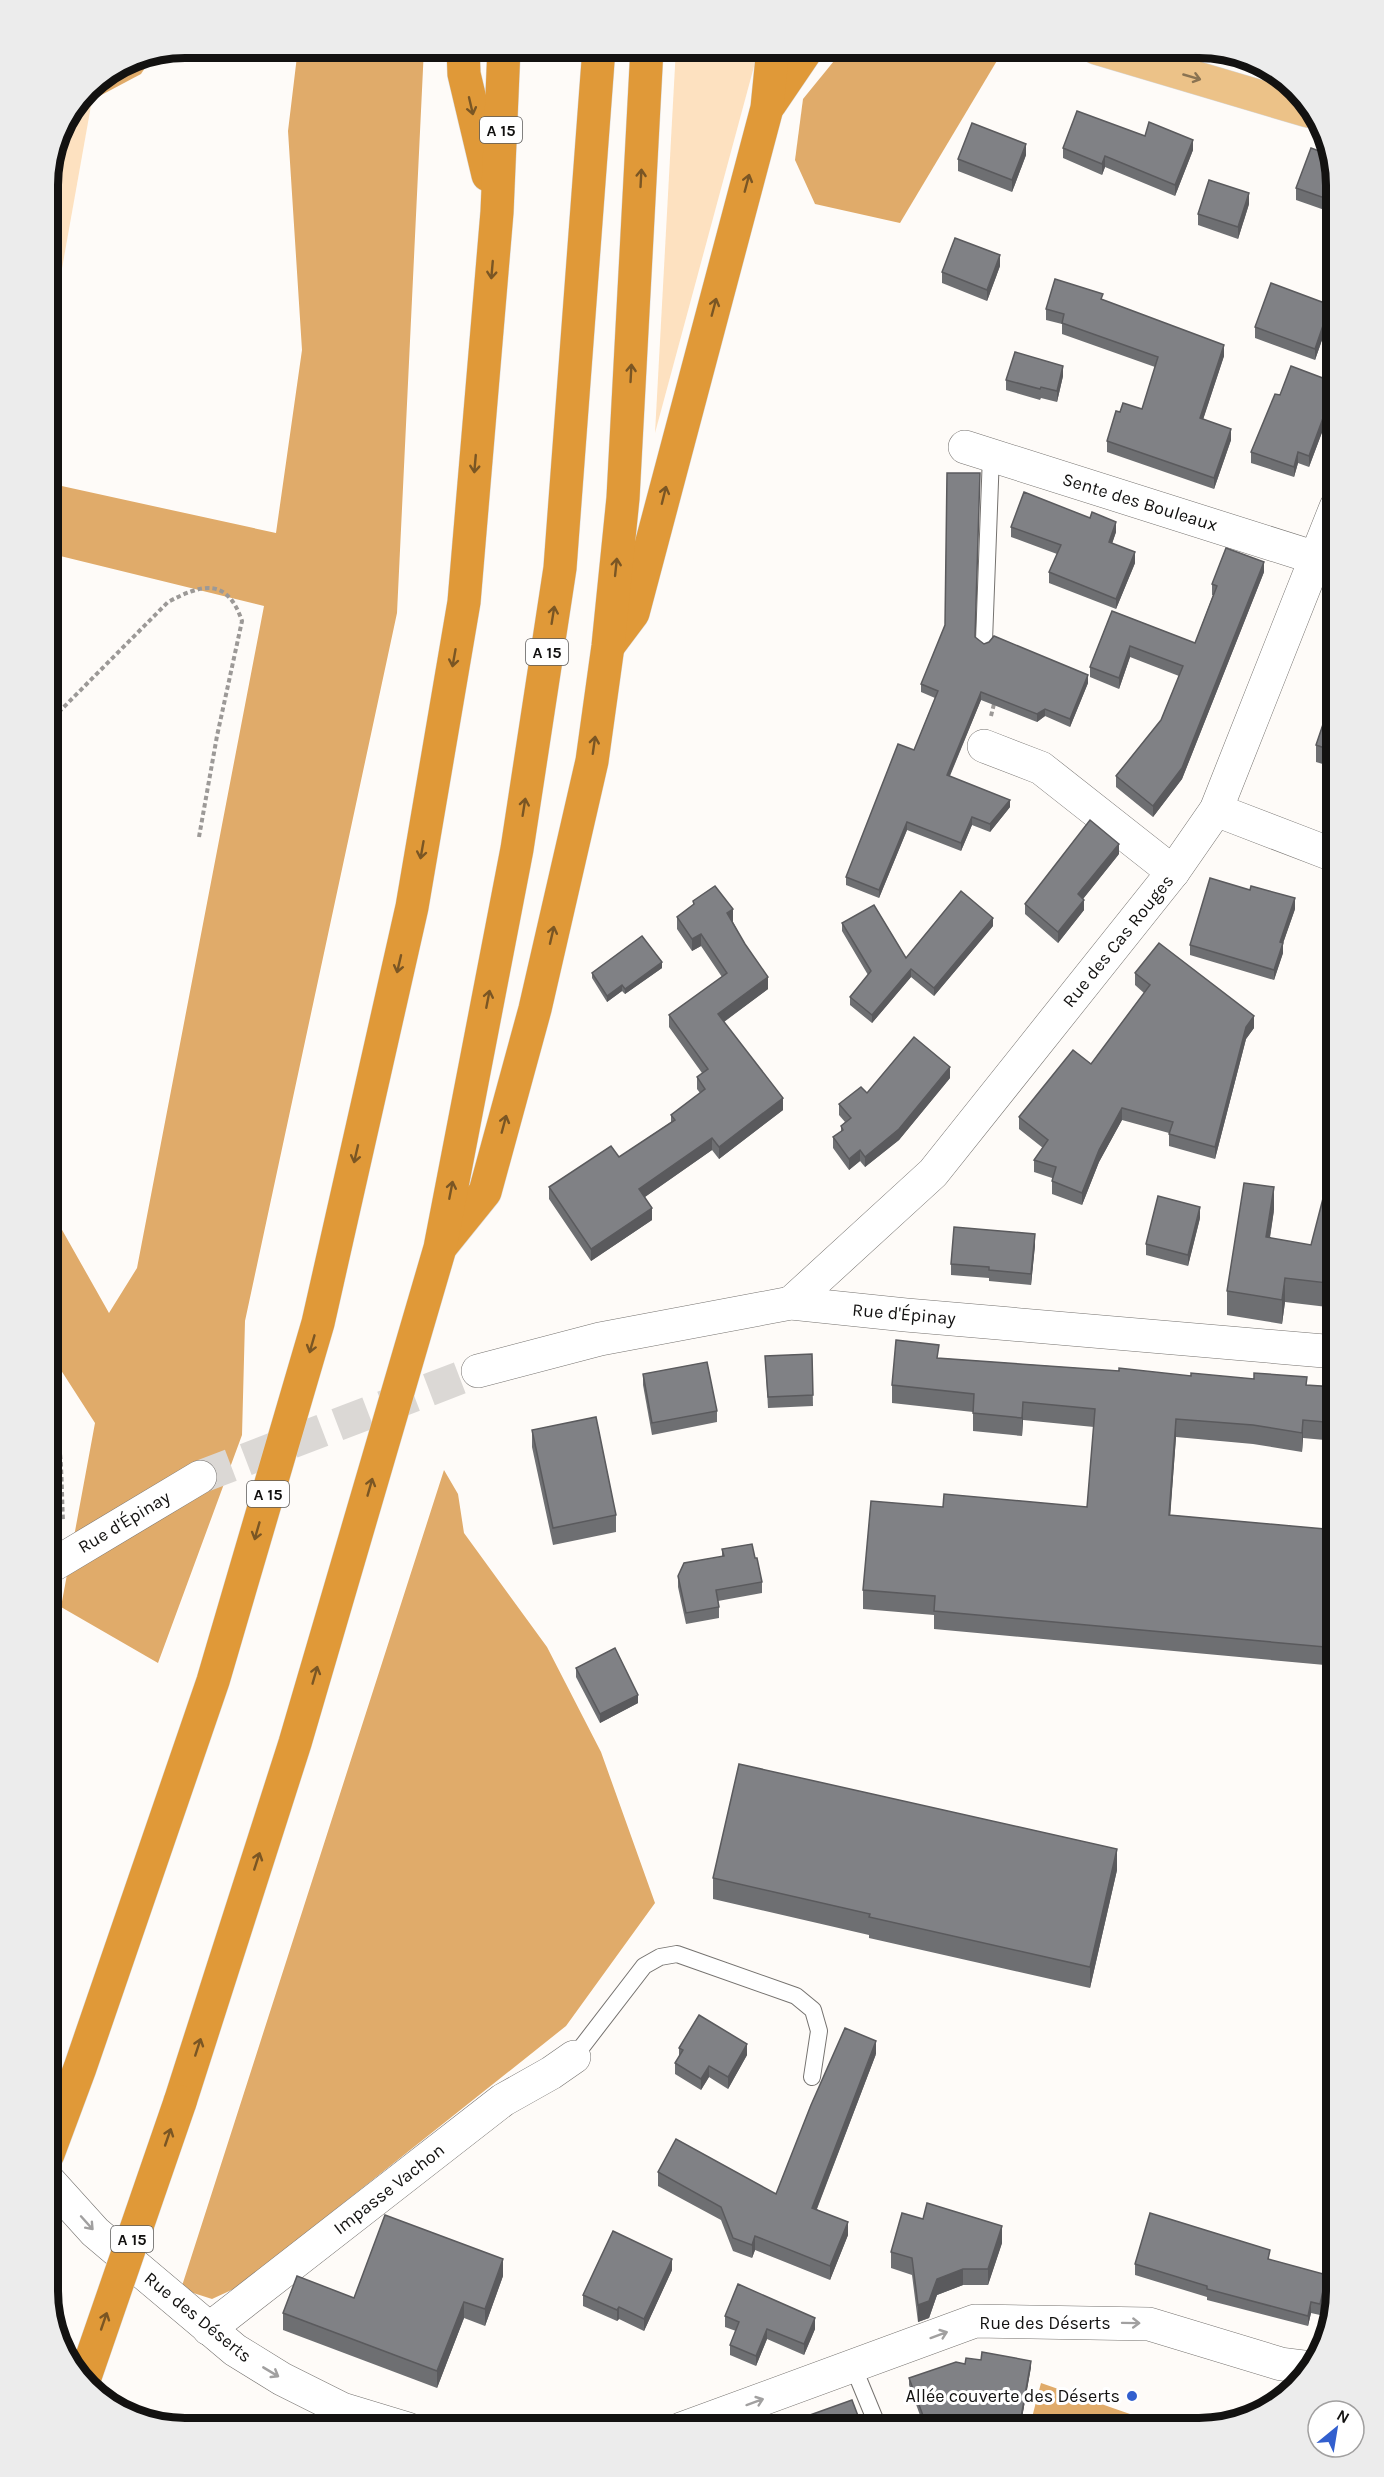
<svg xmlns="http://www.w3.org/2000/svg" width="1384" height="2477" font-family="Karla,sans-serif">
<rect width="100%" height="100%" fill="#fefbf8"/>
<g fill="#fde1c0">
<polygon points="676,48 759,48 655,433"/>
<polygon points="83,95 92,100 48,347 48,177 59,132"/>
</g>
<g fill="#e0ab6a">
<polygon points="298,48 424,48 397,613 245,1321 242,1435 158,1663 61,1607 95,1423 48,1350 48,1205 109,1313 137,1268 264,606 48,553 48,483 276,533 302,350 288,131"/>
<polygon points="855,48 979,48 1001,54 900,223 815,204 795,160 803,99 838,56"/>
<polygon points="154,54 141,74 92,100 83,95 88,88 133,58"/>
<polygon points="444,1470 458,1494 464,1533 547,1647 601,1752 655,1903 566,2026 238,2287 212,2299 181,2289"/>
<polygon points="1041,2383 1130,2414 1145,2429 1029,2429"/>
</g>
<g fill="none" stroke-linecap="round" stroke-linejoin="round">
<polyline stroke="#dbd8d5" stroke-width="33" stroke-dasharray="33 16" stroke-linecap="butt" points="200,1477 478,1371"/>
<defs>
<g id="service">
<polyline points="984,641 991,455"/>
<polyline points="574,2057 644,1966 660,1957 677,1954 796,1996 813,2010 819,2031 812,2077"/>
<polyline points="853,2366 879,2429"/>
</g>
<g id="minor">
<polyline points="965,447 1316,558"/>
<polyline points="984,746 1041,768 1173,872"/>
<polyline points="1216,810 1336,856"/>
<polyline points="791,1303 933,1173 1173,872 1216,810 1336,507"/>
<polyline points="478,1371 600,1339 791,1303 906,1315 1336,1352"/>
<polyline points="48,1568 200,1477"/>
<polyline points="48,2180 95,2232 235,2350 282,2379 342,2409 408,2429"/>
<polyline points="209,2329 503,2100 551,2073 574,2057"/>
<polyline points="681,2429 975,2321 1149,2324 1281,2364 1313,2368"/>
</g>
<polyline id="primary" points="1096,48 1308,111"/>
<g id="motorway">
<polyline points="463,48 464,74 488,175"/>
<polyline points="770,104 808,48"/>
<polyline points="609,645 633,613 767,108 773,48"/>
<polyline points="443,1244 485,1192 535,1009 592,761 608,646 623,498 647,48"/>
<polyline points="180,2102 295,1743 440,1248 517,849 560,568 599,48"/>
<polyline points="48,2154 80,2068 213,1681 318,1323 412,907 464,602 497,212 504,48"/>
</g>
</defs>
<use href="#service" stroke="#75726f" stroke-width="18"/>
<use href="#minor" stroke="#75726f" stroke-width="34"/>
<use href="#primary" stroke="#d9d9d9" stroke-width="34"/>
<use href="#motorway" stroke="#d9d9d9" stroke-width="34"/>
<g stroke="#9c9997" stroke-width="4" stroke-dasharray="4.5 3" stroke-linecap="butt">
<polyline points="991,716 995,700"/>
<path d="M 48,723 L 168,602 C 202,584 227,577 242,621 L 217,736 L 199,837"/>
<path d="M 48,1396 C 63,1435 61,1480 63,1521"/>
</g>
<use href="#service" stroke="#fff" stroke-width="16"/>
<use href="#minor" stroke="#fff" stroke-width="33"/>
<use href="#primary" stroke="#ecc288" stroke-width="33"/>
<use href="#motorway" stroke="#e09938" stroke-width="33"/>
<defs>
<polyline id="motorway-bridge" points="85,2377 180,2102"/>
</defs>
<use href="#motorway-bridge" stroke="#d9d9d9" stroke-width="34" stroke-linecap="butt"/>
<use href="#motorway-bridge" stroke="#e09938" stroke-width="33"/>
</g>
<g fill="#6e6f72">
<polygon points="1145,136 1193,150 1175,196 1105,167 1102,175 1063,158 1063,148"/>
<polygon points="1026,155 1012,192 958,171 958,159"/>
<polygon points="1336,185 1336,214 1296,200 1296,188"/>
<polygon points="1249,204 1238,239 1198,225 1198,214"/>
<polygon points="1000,266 987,301 942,283 942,272"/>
<polygon points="1103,300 1224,356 1203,419 1231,440 1214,489 1107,452 1107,441 1120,412 1142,409 1155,367 1062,334 1062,324 1046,320 1046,309"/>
<polygon points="1330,317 1315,360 1255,338 1255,327"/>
<polygon points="1063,376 1057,402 1041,398 1040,400 1006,390 1006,380"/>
<polygon points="1336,383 1336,395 1309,467 1298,463 1294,477 1251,463 1251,452 1280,395"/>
<polygon points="1011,527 1116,532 1112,543 1135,563 1116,609 1049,583 1049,572 1057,554 1011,537"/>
<polygon points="1264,572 1182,779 1153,817 1116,787 1116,776 1161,720 1179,676 1130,657 1119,689 1090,677 1090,667 1112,611 1195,643 1213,595 1212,595 1212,584"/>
<polygon points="975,638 984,644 1088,683 1070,727 1045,716 1037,722 981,700 950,776 1010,807 990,832 972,825 961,851 907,830 879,898 846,885 846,877 914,750 935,698 921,692 921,684"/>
<polygon points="1336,686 1336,768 1316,762 1316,745"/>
<polygon points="1119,854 1083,899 1084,910 1058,943 1025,914 1025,904"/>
<polygon points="693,901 733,922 768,989 724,1022 783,1110 719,1159 712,1150 645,1197 652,1220 591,1261 549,1199 549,1187 619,1157 671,1122 671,1115 700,1093 697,1089 697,1077 702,1073 669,1027 669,1015 722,977 701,946 692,951 677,929 677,917 693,905"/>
<polygon points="1295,909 1283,943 1283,953 1274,980 1190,955 1190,945"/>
<polygon points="842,923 906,958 993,926 934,996 911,977 872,1023 850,1005 850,997 868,975 842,931"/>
<polygon points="662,968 625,994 622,991 607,1002 592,978 592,973"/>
<polygon points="1135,973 1254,1028 1246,1039 1215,1159 1169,1146 1169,1133 1122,1120 1099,1162 1082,1205 1052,1194 1052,1178 1034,1172 1034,1160 1043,1148 1019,1129 1019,1117 1091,1064 1144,993 1135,985"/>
<polygon points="950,1078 899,1140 865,1167 860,1161 849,1170 833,1148 833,1137 841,1132 841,1126 845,1122 839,1115 839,1104 867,1093"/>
<polygon points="1336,1082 1336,1155 1325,1153 1325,1122"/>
<polygon points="1336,1185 1336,1308 1285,1302 1282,1324 1227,1315 1227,1291 1274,1210 1270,1238 1311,1245"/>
<polygon points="1200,1218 1188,1266 1146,1255 1146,1244"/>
<polygon points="1035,1245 1031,1285 989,1281 989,1278 951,1275 951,1264"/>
<polygon points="812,1354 813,1406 768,1408 765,1356"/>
<polygon points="939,1358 1336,1387 1336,1441 1303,1438 1302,1452 1253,1444 1176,1437 1170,1515 1336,1530 1336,1666 934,1629 934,1615 863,1609 863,1590 943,1507 1087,1507 1094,1427 1023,1420 1022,1436 973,1431 973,1412 892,1403 892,1385"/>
<polygon points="643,1374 717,1411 717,1422 652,1435 643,1385"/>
<polygon points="532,1430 616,1515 616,1532 553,1545 532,1447"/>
<polygon points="722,1549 755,1558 762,1582 762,1593 718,1601 719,1607 719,1618 686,1624 678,1587 678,1576 722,1556"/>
<polygon points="576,1668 638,1703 600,1723 576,1677"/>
<polygon points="1117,1870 1090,1988 869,1938 869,1935 713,1899 713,1878"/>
<polygon points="679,2048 747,2055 728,2089 709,2077 701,2090 675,2074 675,2063 679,2057"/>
<polygon points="876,2054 817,2209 848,2235 830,2280 755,2250 752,2258 733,2251 721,2220 658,2186 658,2172 776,2194"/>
<polygon points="1002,2243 988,2285 963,2285 937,2295 929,2318 918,2322 912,2275 891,2268 891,2252"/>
<polygon points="1336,2252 1336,2292 1334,2300 1326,2298 1326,2289 1320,2315 1311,2313 1308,2326 1207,2300 1207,2297 1135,2275 1135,2264 1270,2260 1327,2285"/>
<polygon points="672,2270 644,2331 619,2319 617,2321 583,2306 583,2295"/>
<polygon points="503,2276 485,2326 464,2318 437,2388 283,2330 283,2313 354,2298"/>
<polygon points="725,2316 815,2329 804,2355 767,2339 756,2366 730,2355 730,2345 736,2331 725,2327"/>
<polygon points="965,2364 1031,2367 1020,2429 925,2429 909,2385 909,2378"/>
<polygon points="810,2415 863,2429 813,2429 810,2421"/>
</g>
<g fill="#5a5a5d">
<polygon points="1193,140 1193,150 1175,196 1175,185"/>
<polygon points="1026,144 1026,155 1012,192 1012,180"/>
<polygon points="1105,156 1105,167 1102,175 1102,164"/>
<polygon points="1249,193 1249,204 1238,239 1238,227"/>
<polygon points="1000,255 1000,266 987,301 987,290"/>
<polygon points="1330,305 1330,317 1315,360 1315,349"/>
<polygon points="1224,345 1224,356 1200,429 1200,418"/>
<polygon points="1063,366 1063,376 1057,402 1057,391"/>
<polygon points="1336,384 1336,395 1309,467 1309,456"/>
<polygon points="1231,429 1231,440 1214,489 1214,478"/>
<polygon points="1298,452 1298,463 1294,477 1294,467"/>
<polygon points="1116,522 1116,532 1109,553 1109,542"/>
<polygon points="1135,552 1135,563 1116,609 1116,599"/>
<polygon points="1264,562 1264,572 1182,779 1153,817 1153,806"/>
<polygon points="1130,646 1130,657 1119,689 1119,678"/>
<polygon points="1088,675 1088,683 1070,727 1070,719"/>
<polygon points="981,692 981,700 947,782 947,775"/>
<polygon points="1045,709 1045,716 1037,722 1037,714"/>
<polygon points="1010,800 1010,807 990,832 990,824"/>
<polygon points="972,817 972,825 961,851 961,843"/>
<polygon points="907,822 907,830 879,898 879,890"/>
<polygon points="1119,844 1119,854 1078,905 1078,894"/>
<polygon points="1295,898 1295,909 1280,952 1280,942"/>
<polygon points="1084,900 1084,910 1058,943 1058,932"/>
<polygon points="733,909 733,922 727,926 727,913"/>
<polygon points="993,918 993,926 934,996 934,988"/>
<polygon points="701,934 701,946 692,951 692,939"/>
<polygon points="1283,943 1283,953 1274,980 1274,970"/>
<polygon points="662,962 662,968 625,994 625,989"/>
<polygon points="911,969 911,977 872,1023 872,1015"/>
<polygon points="768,977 768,989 718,1026 718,1014"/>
<polygon points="622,985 622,991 607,1002 607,996"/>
<polygon points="1254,1016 1254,1028 1246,1039 1215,1159 1215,1147 1246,1027"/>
<polygon points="950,1067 950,1078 899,1140 865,1167 865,1157"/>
<polygon points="783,1098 783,1110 719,1159 719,1147"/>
<polygon points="1122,1108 1122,1120 1099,1162 1082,1205 1082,1193 1099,1150"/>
<polygon points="712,1138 712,1150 639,1201 639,1189"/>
<polygon points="860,1150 860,1161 849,1170 849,1159"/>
<polygon points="1274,1187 1274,1210 1266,1261 1266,1237"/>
<polygon points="1200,1207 1200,1218 1188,1266 1188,1255"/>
<polygon points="652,1208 652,1220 591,1261 591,1249"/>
<polygon points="1035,1234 1035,1245 1031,1285 1031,1274"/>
<polygon points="1285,1278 1285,1302 1282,1324 1282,1300"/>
<polygon points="1023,1402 1023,1420 1022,1436 1022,1418"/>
<polygon points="1176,1419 1176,1437 1169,1533 1169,1515"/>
<polygon points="1303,1420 1303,1438 1302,1452 1302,1433"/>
<polygon points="638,1695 638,1703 600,1723 600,1714"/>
<polygon points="1117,1849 1117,1870 1090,1988 1090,1967"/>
<polygon points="876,2041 876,2054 812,2221 812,2208"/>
<polygon points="747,2044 747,2055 728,2089 728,2077"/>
<polygon points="709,2066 709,2077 701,2090 701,2079"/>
<polygon points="848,2222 848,2235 830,2280 830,2266"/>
<polygon points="1002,2226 1002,2243 988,2285 988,2269"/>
<polygon points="755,2236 755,2250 752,2258 752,2245"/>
<polygon points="503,2259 503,2276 485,2326 485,2309"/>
<polygon points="672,2259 672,2270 644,2331 644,2319"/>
<polygon points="963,2269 963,2285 937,2295 929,2318 918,2322 918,2305 937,2279"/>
<polygon points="1327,2275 1327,2286 1320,2315 1320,2304"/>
<polygon points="464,2302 464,2318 437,2388 437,2371"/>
<polygon points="1311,2302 1311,2313 1308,2326 1308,2316"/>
<polygon points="619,2307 619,2319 617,2321 617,2310"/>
<polygon points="815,2318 815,2329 804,2355 804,2344"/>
<polygon points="767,2329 767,2339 756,2366 756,2356"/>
<polygon points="1031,2361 1031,2367 1020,2429 1019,2429"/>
</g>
<g fill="#808185" stroke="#5a5a5d" stroke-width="1.5">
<polygon points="1077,111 1145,136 1149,122 1193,140 1175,185 1105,156 1102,164 1063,148"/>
<polygon points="972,123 1026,144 1012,180 958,159"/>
<polygon points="1311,148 1330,155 1336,185 1336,202 1296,188"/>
<polygon points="1209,180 1249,193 1238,227 1198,214"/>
<polygon points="955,238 1000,255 987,290 942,272"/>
<polygon points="1055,279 1103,294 1101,299 1224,345 1200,418 1231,429 1214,478 1107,441 1116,411 1120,412 1123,403 1142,409 1158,357 1062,323 1064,314 1046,309"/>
<polygon points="1271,283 1330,305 1315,349 1255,327"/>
<polygon points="1015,352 1063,366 1057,391 1041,387 1040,389 1006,380"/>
<polygon points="1291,366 1336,383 1309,456 1298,452 1294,467 1251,452 1275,394 1280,395"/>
<polygon points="947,473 980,473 975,637 984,644 989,642 994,636 1088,675 1070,719 1045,709 1037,714 981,692 947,775 1010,800 990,824 972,817 961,843 907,822 879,890 846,877 898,744 914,750 938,691 921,684 945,625"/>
<polygon points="1024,492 1090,518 1092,512 1116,522 1109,542 1135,552 1116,599 1049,572 1061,545 1011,527"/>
<polygon points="1226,548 1264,562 1182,768 1153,806 1116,776 1161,720 1183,666 1130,646 1119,678 1090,667 1112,611 1195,643 1217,586 1212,584"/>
<polygon points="1336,686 1336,752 1316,745"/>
<polygon points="1090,820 1119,844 1078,894 1084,900 1058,932 1025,904"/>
<polygon points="1210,878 1250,890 1251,886 1295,898 1280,942 1283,943 1274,970 1190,945"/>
<polygon points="715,886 733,909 727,913 745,944 768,977 718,1014 783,1098 719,1147 712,1138 639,1189 652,1208 591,1249 549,1187 611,1146 619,1157 675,1120 671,1115 705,1089 697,1077 708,1069 669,1015 727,973 701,934 692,939 677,917 694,904 693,901"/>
<polygon points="961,891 993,918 934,988 911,969 872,1015 850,997 871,971 842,923 874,905 906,958"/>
<polygon points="642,936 662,962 625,989 622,985 607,996 592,973"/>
<polygon points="1159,943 1254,1016 1246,1027 1215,1147 1169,1134 1173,1122 1122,1108 1099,1150 1082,1193 1052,1181 1056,1167 1034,1160 1048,1140 1019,1117 1073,1050 1091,1064 1150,985 1135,973"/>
<polygon points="914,1037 950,1067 899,1129 865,1157 860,1150 849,1159 833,1137 843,1130 841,1126 851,1118 839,1104 861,1087 867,1093"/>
<polygon points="1336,1082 1336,1125 1325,1122"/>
<polygon points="1244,1183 1274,1187 1266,1237 1311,1245 1327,1183 1336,1185 1336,1284 1285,1278 1282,1300 1227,1291"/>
<polygon points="1158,1196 1200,1207 1188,1255 1146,1244"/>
<polygon points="954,1227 1035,1234 1031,1274 989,1270 989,1267 951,1264"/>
<polygon points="896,1340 939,1345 937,1358 1119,1371 1119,1368 1191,1376 1191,1373 1254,1379 1254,1373 1307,1377 1306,1385 1336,1387 1336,1423 1303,1420 1302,1433 1253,1425 1176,1419 1169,1515 1336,1530 1336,1648 934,1611 935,1596 863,1590 871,1501 943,1507 944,1494 1087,1507 1095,1409 1023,1402 1022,1418 973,1413 974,1394 892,1385"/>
<polygon points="812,1354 813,1395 768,1397 765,1356"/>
<polygon points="707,1362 717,1411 652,1423 643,1374"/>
<polygon points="596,1417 616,1515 553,1528 532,1430"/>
<polygon points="752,1544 755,1558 757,1558 762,1582 716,1590 719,1607 686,1613 678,1576 684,1563 724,1556 722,1549"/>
<polygon points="615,1648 638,1695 600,1714 576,1668"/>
<polygon points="739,1764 1117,1849 1090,1967 869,1917 870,1914 713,1878"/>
<polygon points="699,2015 747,2044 728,2077 709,2066 701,2079 675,2063 683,2050 679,2048"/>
<polygon points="845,2028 876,2041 812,2208 848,2222 830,2266 755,2236 752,2245 733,2238 721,2207 658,2172 676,2139 776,2194 811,2105"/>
<polygon points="927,2203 1002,2226 988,2269 963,2269 937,2279 929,2301 918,2305 912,2258 891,2252 902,2213 923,2219"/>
<polygon points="1150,2213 1270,2250 1268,2259 1327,2275 1320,2304 1311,2302 1308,2316 1207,2289 1207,2286 1135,2264"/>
<polygon points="385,2215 503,2259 485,2309 464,2302 437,2371 283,2313 297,2276 354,2298"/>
<polygon points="613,2231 672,2259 644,2319 619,2307 617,2310 583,2295"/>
<polygon points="1336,2252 1336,2290 1326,2287"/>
<polygon points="738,2284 815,2318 804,2344 767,2329 756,2356 730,2345 739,2322 725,2316"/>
<polygon points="982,2352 1031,2361 1019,2429 928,2429 909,2378 956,2362 965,2364 966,2358 981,2360"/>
<polygon points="852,2400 863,2429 815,2429 810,2415"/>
</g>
<defs><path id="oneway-shaft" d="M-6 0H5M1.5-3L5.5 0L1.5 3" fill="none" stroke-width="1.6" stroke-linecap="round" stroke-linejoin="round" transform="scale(1.5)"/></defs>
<use stroke="#8a7352" href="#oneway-shaft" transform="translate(1192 77) rotate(16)"/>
<g stroke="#7a5624">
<use href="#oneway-shaft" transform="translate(471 106) rotate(77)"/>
<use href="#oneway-shaft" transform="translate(641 178) rotate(-87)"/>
<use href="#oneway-shaft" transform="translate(747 183) rotate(-75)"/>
<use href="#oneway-shaft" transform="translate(492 270) rotate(95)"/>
<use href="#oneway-shaft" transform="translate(714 307) rotate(-75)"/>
<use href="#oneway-shaft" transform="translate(631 373) rotate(-87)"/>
<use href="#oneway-shaft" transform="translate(475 464) rotate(95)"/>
<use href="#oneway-shaft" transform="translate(664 495) rotate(-76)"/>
<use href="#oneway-shaft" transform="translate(616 567) rotate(-84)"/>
<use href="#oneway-shaft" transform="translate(553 615) rotate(-81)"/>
<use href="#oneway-shaft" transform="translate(454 658) rotate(100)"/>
<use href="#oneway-shaft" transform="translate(594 745) rotate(-82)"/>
<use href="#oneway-shaft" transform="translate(524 807) rotate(-81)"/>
<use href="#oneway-shaft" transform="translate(422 850) rotate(100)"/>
<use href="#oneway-shaft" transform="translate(552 935) rotate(-77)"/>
<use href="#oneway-shaft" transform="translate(399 964) rotate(103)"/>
<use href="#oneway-shaft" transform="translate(488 999) rotate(-79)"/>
<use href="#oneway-shaft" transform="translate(504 1124) rotate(-75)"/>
<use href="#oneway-shaft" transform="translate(356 1154) rotate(103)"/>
<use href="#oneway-shaft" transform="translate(451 1190) rotate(-79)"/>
<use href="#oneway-shaft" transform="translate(312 1344) rotate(106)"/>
<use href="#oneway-shaft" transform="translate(370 1487) rotate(-74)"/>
<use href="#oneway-shaft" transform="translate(257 1531) rotate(106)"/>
<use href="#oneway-shaft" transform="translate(315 1675) rotate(-74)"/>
<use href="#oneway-shaft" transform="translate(257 1861) rotate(-72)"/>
<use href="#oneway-shaft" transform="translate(198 2047) rotate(-72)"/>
<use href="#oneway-shaft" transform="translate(168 2137) rotate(-71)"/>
<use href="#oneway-shaft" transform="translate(104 2321) rotate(-71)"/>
</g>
<g stroke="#a1a0a0">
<use href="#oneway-shaft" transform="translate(87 2223) rotate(48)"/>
<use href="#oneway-shaft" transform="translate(1131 2323) rotate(1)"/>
<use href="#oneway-shaft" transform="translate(939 2335) rotate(-20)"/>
<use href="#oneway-shaft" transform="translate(271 2372) rotate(31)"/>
<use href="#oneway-shaft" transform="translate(755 2402) rotate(-20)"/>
</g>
<circle fill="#325fce" stroke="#fff" stroke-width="2" cx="1132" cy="2396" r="6"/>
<g text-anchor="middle" stroke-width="6" stroke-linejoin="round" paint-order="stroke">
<g fill="#fff" stroke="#5a5958" stroke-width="1.5">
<rect x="480" y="117" width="42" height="26" rx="4.5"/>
<rect x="526" y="639" width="42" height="26" rx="4.5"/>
<rect x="247" y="1481" width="42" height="26" rx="4.5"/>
<rect x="111" y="2226" width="42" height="26" rx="4.5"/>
</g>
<g font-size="16" font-weight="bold" fill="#131211">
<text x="501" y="136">A 15</text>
<text x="547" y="658">A 15</text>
<text x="268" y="1500">A 15</text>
<text x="132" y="2245">A 15</text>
</g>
<g font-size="18" fill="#131211" stroke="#fff">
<text transform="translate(1140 502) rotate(17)" y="6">Sente des Bouleaux</text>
<text transform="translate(1118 941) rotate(-51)" y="6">Rue des Cas Rouges</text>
<text transform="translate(904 1314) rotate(5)" y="6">Rue d'Épinay</text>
<text transform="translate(124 1522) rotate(-31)" y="6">Rue d'Épinay</text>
<text transform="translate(389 2189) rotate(-38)" y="6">Impasse Vachon</text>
<text transform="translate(198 2317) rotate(39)" y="6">Rue des Déserts</text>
<text x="1045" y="2329">Rue des Déserts</text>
</g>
<g font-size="18" fill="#131211" stroke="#fff" text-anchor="end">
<text x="1120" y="2402">Allée couverte des Déserts</text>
</g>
</g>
<path d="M0 0H1384V2477H0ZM185 58H1199A127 127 0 0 1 1326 185V2291A127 127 0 0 1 1199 2418H185A127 127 0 0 1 58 2291V185A127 127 0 0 1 185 58Z" fill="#ececec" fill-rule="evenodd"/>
<path fill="none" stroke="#131211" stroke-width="8" d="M185 58H1199A127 127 0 0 1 1326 185V2291A127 127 0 0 1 1199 2418H185A127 127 0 0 1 58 2291V185A127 127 0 0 1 185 58Z"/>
<g transform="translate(1336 2429) rotate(30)"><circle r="28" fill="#ffffff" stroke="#a1a0a0" stroke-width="1.5"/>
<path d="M0-4.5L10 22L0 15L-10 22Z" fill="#325fce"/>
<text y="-9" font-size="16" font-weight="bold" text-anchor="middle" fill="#131211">N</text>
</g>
</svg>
